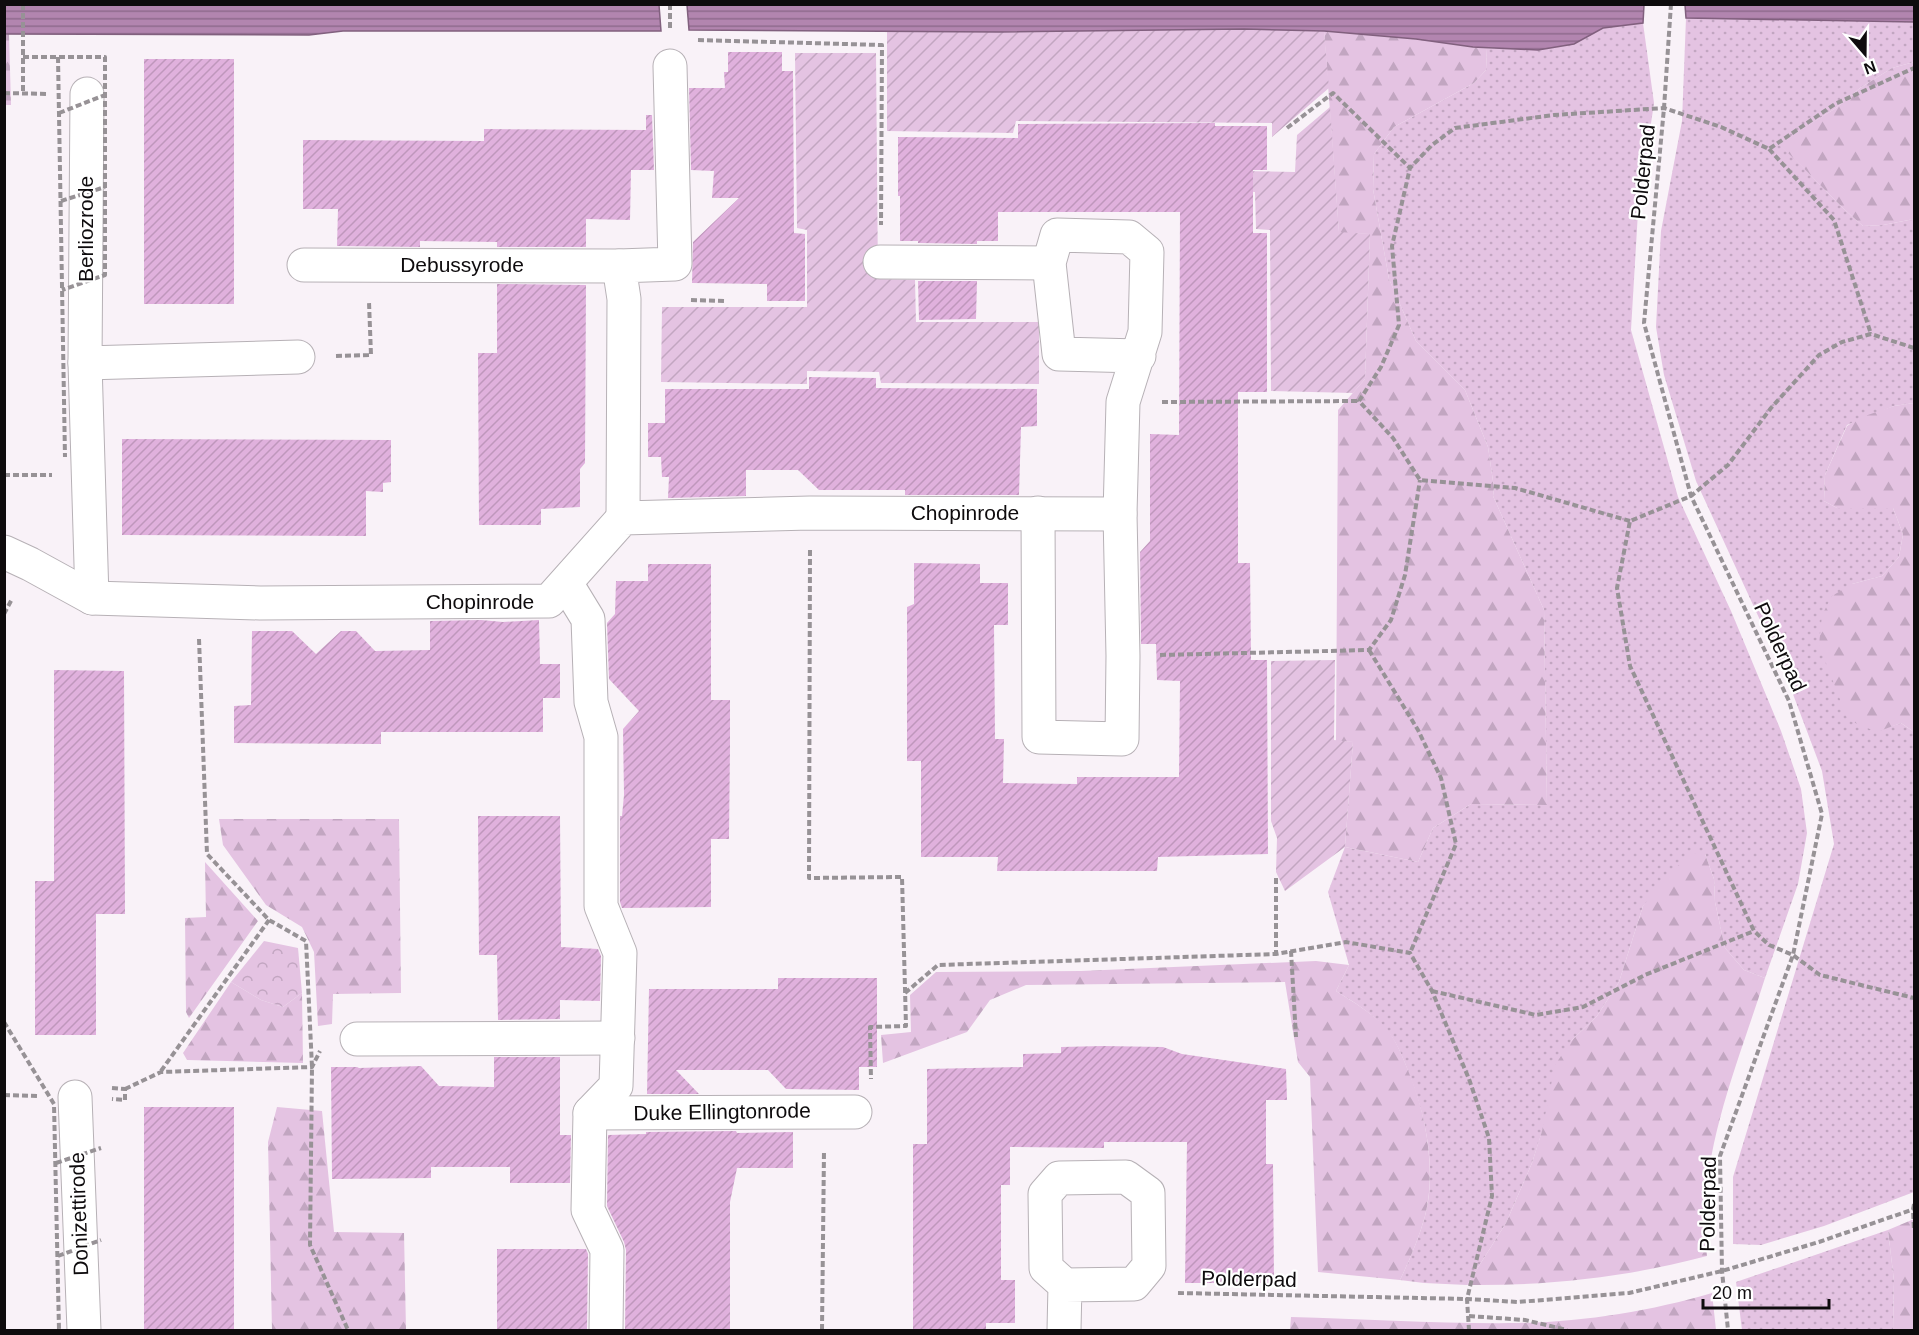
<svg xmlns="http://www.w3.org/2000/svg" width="1919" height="1335" font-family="Helvetica,sans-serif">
<defs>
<pattern id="grass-dots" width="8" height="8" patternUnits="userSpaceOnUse" patternTransform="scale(1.5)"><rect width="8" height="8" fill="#e4c3e2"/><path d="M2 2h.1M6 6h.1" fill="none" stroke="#c2a6c1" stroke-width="1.8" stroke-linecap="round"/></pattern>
<pattern id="forest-firs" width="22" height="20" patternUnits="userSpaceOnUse" patternTransform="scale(1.5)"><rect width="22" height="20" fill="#e4c3e2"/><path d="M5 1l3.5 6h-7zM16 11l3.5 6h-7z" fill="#c2a6c1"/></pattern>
<pattern id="park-crowns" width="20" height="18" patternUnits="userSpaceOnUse" patternTransform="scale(1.5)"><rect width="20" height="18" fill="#e4c3e2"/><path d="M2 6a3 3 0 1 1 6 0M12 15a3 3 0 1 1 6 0" fill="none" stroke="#c2a6c1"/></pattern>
<pattern id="garden-furrows" width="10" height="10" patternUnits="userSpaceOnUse" patternTransform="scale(1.5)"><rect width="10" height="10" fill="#e4c3e2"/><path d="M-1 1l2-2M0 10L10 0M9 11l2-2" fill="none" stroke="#c2a6c1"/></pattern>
<pattern id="water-rules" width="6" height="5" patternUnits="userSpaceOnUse" patternTransform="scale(1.5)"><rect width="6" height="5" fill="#b285af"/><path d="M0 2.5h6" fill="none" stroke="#8f6b8d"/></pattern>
<pattern id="building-hatch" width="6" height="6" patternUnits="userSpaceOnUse" patternTransform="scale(1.5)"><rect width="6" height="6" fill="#e0b1dd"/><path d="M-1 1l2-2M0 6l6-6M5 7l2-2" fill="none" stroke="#bf97bc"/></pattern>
</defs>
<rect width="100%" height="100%" fill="#f9f2f8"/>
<g fill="url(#grass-dots)">
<path d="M 1686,18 L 1914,22 L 1914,62 L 1892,68 L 1860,88 L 1836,108 L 1779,144 C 1808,170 1833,201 1863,226 L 1883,225 L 1914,219 L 1914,403 L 1894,406 L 1847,425 L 1825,475 L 1824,501 L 1837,508 L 1893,508 L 1903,534 L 1899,557 L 1882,576 L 1852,584 L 1877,731 L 1901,723 L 1914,732 L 1914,1192 L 1824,1226 L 1761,1245 L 1733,1244 L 1733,1177 L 1834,844 L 1822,771 L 1788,681 L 1696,481 L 1664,375 L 1656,327 L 1661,231 L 1682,121 Z"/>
<path d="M 1643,23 L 1654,103 L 1638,212 L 1631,330 L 1678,497 L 1731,611 L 1781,731 L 1801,789 L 1807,833 L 1798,884 L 1765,978 L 1744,970 L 1725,948 L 1715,902 L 1714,879 L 1705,854 L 1643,906 L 1619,982 L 1597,1016 L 1571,1041 L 1532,1163 L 1506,1223 L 1467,1285 L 1424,1283 L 1400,1280 C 1410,1259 1419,1238 1425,1216 C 1437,1171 1426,1117 1410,1076 C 1404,1060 1396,1039 1384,1027 C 1371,1012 1353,1002 1336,991 L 1349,965 L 1328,892 L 1345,847 L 1418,862 L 1433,828 L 1471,804 L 1547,805 L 1544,610 L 1493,496 L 1494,488 L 1488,447 L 1465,390 L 1416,341 L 1389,279 L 1373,189 L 1374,154 L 1394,127 L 1474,83 L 1486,70 L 1487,48 L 1538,50 L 1574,44 L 1603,28 Z"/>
<polygon points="1888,1230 1894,1281 1893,1330 1742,1330 1736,1282"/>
</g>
<g fill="url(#forest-firs)">
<polygon points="1324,31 1416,39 1487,48 1486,70 1474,83 1394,127 1374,154 1373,189 1389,279 1416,341 1465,390 1488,447 1494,488 1493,496 1544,610 1547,805 1471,804 1433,828 1418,862 1345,847 1353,742 1336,741 1338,410 1365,379 1370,234 1339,233"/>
<polygon points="9,34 11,105 5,105 4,35"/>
<path d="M 1914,62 L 1914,219 L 1883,225 L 1863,226 C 1833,201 1808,170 1778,144 L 1836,108 L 1860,88 L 1892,68 Z"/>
<polygon points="1914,403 1914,732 1901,723 1877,732 1848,720 1819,645 1822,615 1832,596 1852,584 1882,576 1899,557 1903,534 1893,508 1837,508 1824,501 1825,475 1847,426 1859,418 1894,406"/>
<polygon points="219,819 399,819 401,993 333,994 332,1024 318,1026 314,952 302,927 266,905 223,845"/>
<path d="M 1692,853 L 1705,854 L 1714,879 L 1715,902 L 1725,948 L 1744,970 L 1765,978 C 1737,1067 1695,1161 1707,1256 C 1629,1277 1548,1286 1467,1285 L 1506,1223 L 1532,1163 L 1542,1131 L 1555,1065 L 1571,1041 L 1597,1016 L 1619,982 L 1643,906 L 1670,873 Z"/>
<polygon points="205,862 258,921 189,1018 186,1012 185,918 206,917"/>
<path d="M 1316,961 L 1349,965 L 1336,991 C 1353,1002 1371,1012 1385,1027 C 1397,1040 1405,1063 1412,1080 C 1427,1120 1436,1174 1425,1216 C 1419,1238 1410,1259 1400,1280 L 1318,1272 L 1310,1077 L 1298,1062 L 1285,982 L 1026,985 L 990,1000 L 967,1032 L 883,1063 L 881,1035 L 911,1032 L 910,995 L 936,972 L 1081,971 Z"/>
<polygon points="231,982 261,1000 283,1007 302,993 303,1063 187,1060 183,1053"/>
<polygon points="277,1107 322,1111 334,1232 404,1233 406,1330 272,1330 268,1142"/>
<polygon points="1914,1219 1914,1330 1893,1330 1894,1281 1888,1230"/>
<path d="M 1712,1293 L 1716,1330 L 1290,1330 L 1291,1317 C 1366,1319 1443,1324 1519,1323 C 1583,1322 1651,1311 1712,1293 Z"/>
</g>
<polygon fill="url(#park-crowns)" points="264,941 298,948 302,993 283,1007 261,1000 231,982"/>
<g fill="url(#garden-furrows)">
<polygon points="1244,29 1324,31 1329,88 1272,137 1272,123 1016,121 1013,133 887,131 887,31"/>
<polygon points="795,53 876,53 878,279 915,280 916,322 1039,322 1039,384 881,383 879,372 807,371 807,384 661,382 662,307 807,307 807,230 797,228"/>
<polygon points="1330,107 1339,232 1370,234 1365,379 1353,393 1271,391 1270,230 1256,229 1255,192 1238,191 1237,171 1295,172 1297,135"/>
<polygon points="1335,660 1334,740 1353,742 1345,847 1285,891 1276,872 1277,838 1271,821 1271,661"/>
</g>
<g fill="url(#water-rules)" stroke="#81607e" stroke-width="1.5">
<polygon points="659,5 661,31 343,31 309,35 4,34 5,4"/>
<polygon points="687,5 687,4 1644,5 1643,23 1603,28 1574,44 1538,50 1473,47 1416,39 1324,31 1244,29 999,32 689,30"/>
<polygon points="1685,5 1914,5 1914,22 1686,18"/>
</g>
<g fill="url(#building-hatch)">
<polygon points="728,52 782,52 782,71 793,71 794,233 805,234 805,301 767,301 767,284 692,283 693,242 739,198 712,198 714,171 691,170 689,88 725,88 724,72 728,72"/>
<rect x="144" y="59" width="90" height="245"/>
<polygon points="646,115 652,115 654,170 631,170 630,220 586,219 586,247 497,247 497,242 420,241 420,247 337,246 338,209 303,209 303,140 484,141 484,129 646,130"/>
<polygon points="1215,123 1215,126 1267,126 1267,170 1253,170 1253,233 1267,233 1267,392 1238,392 1238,563 1250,563 1251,660 1267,660 1268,854 1158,857 1157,871 997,871 998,857 921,857 921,761 907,761 907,607 914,604 914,563 980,564 980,583 1008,583 1008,625 994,625 995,739 1004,739 1003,783 1077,784 1077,777 1179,777 1180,681 1157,680 1156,644 1141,644 1140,552 1150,541 1150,434 1179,435 1180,212 998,212 998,241 977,241 977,244 918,243 918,241 900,241 900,196 898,196 898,137 1018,138 1018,124"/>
<polygon points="918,281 977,281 976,319 919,320"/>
<polygon points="497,284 586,285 585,463 580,469 580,507 541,509 541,525 479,525 478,353 497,353"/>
<polygon points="809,377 876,378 876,388 1037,389 1037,426 1021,427 1019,495 905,495 905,490 819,490 798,470 746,470 746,496 668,498 669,477 662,477 661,457 648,457 648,423 665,423 665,389 809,389"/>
<polygon points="122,439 391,440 391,482 383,483 383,492 366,491 366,536 122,535"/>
<polygon points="648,564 711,564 711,700 730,700 730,747 729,839 711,839 711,907 622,908 620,902 620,816 622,816 624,795 623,729 639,711 609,679 607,623 615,614 616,581 648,581"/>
<polygon points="481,620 503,622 539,620 540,664 560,664 560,698 543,698 543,732 381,732 381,744 234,743 234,706 251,705 252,631 292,631 316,654 341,631 356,631 375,651 430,650 430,621"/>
<polygon points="54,670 124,671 125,914 96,914 96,1035 35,1035 35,881 54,881"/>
<polygon points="478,816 560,816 561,947 598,949 601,956 600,1001 560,1000 560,1019 498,1020 497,955 479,955"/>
<polygon points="778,978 877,978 877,1067 859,1067 859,1090 786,1089 768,1070 676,1070 699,1094 647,1094 649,989 778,989"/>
<polygon points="1103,1046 1163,1047 1182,1054 1286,1069 1287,1100 1266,1100 1266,1164 1273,1164 1274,1283 1185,1283 1187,1142 1104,1142 1104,1148 1010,1147 1010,1185 1001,1185 1001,1280 1015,1280 1015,1323 986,1323 986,1330 913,1330 913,1144 927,1144 927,1069 1023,1067 1023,1054 1061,1053 1061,1047"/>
<polygon points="494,1057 560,1057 560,1135 571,1135 570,1183 510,1183 510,1167 431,1167 431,1178 332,1179 331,1067 357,1067 359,1068 421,1066 439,1086 494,1087"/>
<rect x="144" y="1107" width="90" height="223"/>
<polygon points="736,1131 737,1133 793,1132 793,1168 737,1168 730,1202 730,1330 625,1330 626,1250 624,1242 607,1206 608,1135 646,1134 646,1132"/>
<polygon points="497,1249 586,1249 588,1254 587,1330 497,1330"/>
</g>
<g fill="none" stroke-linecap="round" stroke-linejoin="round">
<defs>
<g id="street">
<polyline points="87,94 85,363 92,598"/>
<polyline points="880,262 1049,263"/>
<polyline points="304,265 619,266"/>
<polyline points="85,363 298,357"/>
<polyline points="1038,513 1039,737 1122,739 1123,656 1120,514 1123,402 1145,332 1147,252 1129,237 1057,235 1049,263 1059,354 1139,356"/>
<polyline points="623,518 624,299 619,266 675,264 670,66"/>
<polyline points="4,552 30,564 92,598 260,603 549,601 623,518 810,513 1120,514"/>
<polyline points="566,583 588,619 591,702 601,737 601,906 620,953 616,1086 590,1113 588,1210 607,1250 606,1330"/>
<polyline points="357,1039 618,1038"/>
<polyline points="75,1097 84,1330"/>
<polyline points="590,1113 855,1112"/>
<polyline points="1064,1330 1065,1285 1046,1268 1045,1194 1059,1178 1126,1177 1148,1193 1149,1266 1134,1284 1065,1285"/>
</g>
</defs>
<use href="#street" stroke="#b7b1b6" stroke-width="35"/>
<g stroke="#979296" stroke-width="4" stroke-dasharray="6 3" stroke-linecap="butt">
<polyline points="23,4 23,94"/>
<polyline points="670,4 670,28"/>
<polyline points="1671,4 1664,108 1644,323 1691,496 1789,701 1822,814 1793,955 1720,1156 1722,1271 1728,1330"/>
<polyline points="698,40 882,45 881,225"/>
<polyline points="4,93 49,94"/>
<polyline points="1287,128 1333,93 1410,168"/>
<polyline points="1769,149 1834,220 1871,334"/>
<polyline points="691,300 726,301"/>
<polyline points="1914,348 1871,334 1842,342 1819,355 1771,408 1728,465 1691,496 1630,521 1617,588 1630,666 1754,931 1769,945 1793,955 1820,975 1914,998"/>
<polyline points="336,356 371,355 369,302"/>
<polyline points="1162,402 1359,401"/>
<polyline points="4,475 52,475"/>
<polyline points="1630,521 1515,488 1420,480 1393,438 1359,401 1381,367 1399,325 1392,246 1410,168 1432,145 1455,128 1554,115 1664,108 1721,127 1769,149 1835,104 1914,68"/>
<polyline points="810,550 809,878 902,877 906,1026 870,1027 871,1079"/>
<polyline points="4,614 12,599"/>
<polyline points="199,639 207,854 269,920 306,941 312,1067 310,1245 348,1330"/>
<polyline points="1369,650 1418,730 1441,778 1456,844 1410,953"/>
<polyline points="1160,655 1369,650 1391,620 1405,575 1420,480"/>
<polyline points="1276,878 1276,954"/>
<polyline points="1291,951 1296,1037"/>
<polyline points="1432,991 1536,1015 1583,1007 1645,975 1754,931"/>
<polyline points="905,993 938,965 1276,954 1346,942 1410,953 1432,991 1469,1079 1489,1138 1492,1196 1467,1299 1469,1330"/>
<polyline points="161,1071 269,920"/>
<polyline points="112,1088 125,1089 125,1100 112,1099"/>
<polyline points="125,1089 161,1072 312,1067 320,1051"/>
<polyline points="4,1095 39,1096"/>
<polyline points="1914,1204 1913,1210 1914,1230"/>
<polyline points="1178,1293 1467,1299 1518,1302 1629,1293 1722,1271 1819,1242 1914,1209"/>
<polyline points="1469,1316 1525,1320 1567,1330"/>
<polyline points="822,1330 824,1151"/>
</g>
<use href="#street" stroke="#fff" stroke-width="33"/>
<g stroke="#979296" stroke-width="4" stroke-dasharray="6 3" stroke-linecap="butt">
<polyline points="23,57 105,57 105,275 62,290"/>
<polyline points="58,57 65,457"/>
<polyline points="59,113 105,95"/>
<polyline points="61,201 105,187"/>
<polyline points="4,1022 54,1104 59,1330"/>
<polyline points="56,1163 101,1148"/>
<polyline points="58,1256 101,1240"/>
</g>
</g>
<g text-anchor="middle" stroke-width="4.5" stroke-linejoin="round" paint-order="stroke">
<g font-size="21" fill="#0e0b0d" stroke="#fff">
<text transform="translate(1643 172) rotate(-84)" y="7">Polderpad</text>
<text transform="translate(86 229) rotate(-90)" y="7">Berliozrode</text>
<text x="462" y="272">Debussyrode</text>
<text x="965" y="520">Chopinrode</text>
<text x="480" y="609">Chopinrode</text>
<text transform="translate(1780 647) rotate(65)" y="7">Polderpad</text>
<text transform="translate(722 1112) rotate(-1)" y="7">Duke Ellingtonrode</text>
<text transform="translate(1708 1204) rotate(-89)" y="7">Polderpad</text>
<text transform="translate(79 1214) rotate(-92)" y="7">Donizettirode</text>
<text transform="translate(1249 1279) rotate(1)" y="7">Polderpad</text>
</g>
</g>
<rect width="1919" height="1335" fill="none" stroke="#0e0b0d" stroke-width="12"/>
<g transform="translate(1865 54) rotate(160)" stroke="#ffffff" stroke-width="4.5" paint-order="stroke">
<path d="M0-4.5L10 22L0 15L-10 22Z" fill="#0e0b0d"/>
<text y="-9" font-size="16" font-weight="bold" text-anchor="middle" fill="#0e0b0d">N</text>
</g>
<path d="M1703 1299v9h126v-9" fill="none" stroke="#0e0b0d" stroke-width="3"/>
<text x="1712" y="1299" font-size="18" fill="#0e0b0d" stroke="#ffffff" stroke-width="4.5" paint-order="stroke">20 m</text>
</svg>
